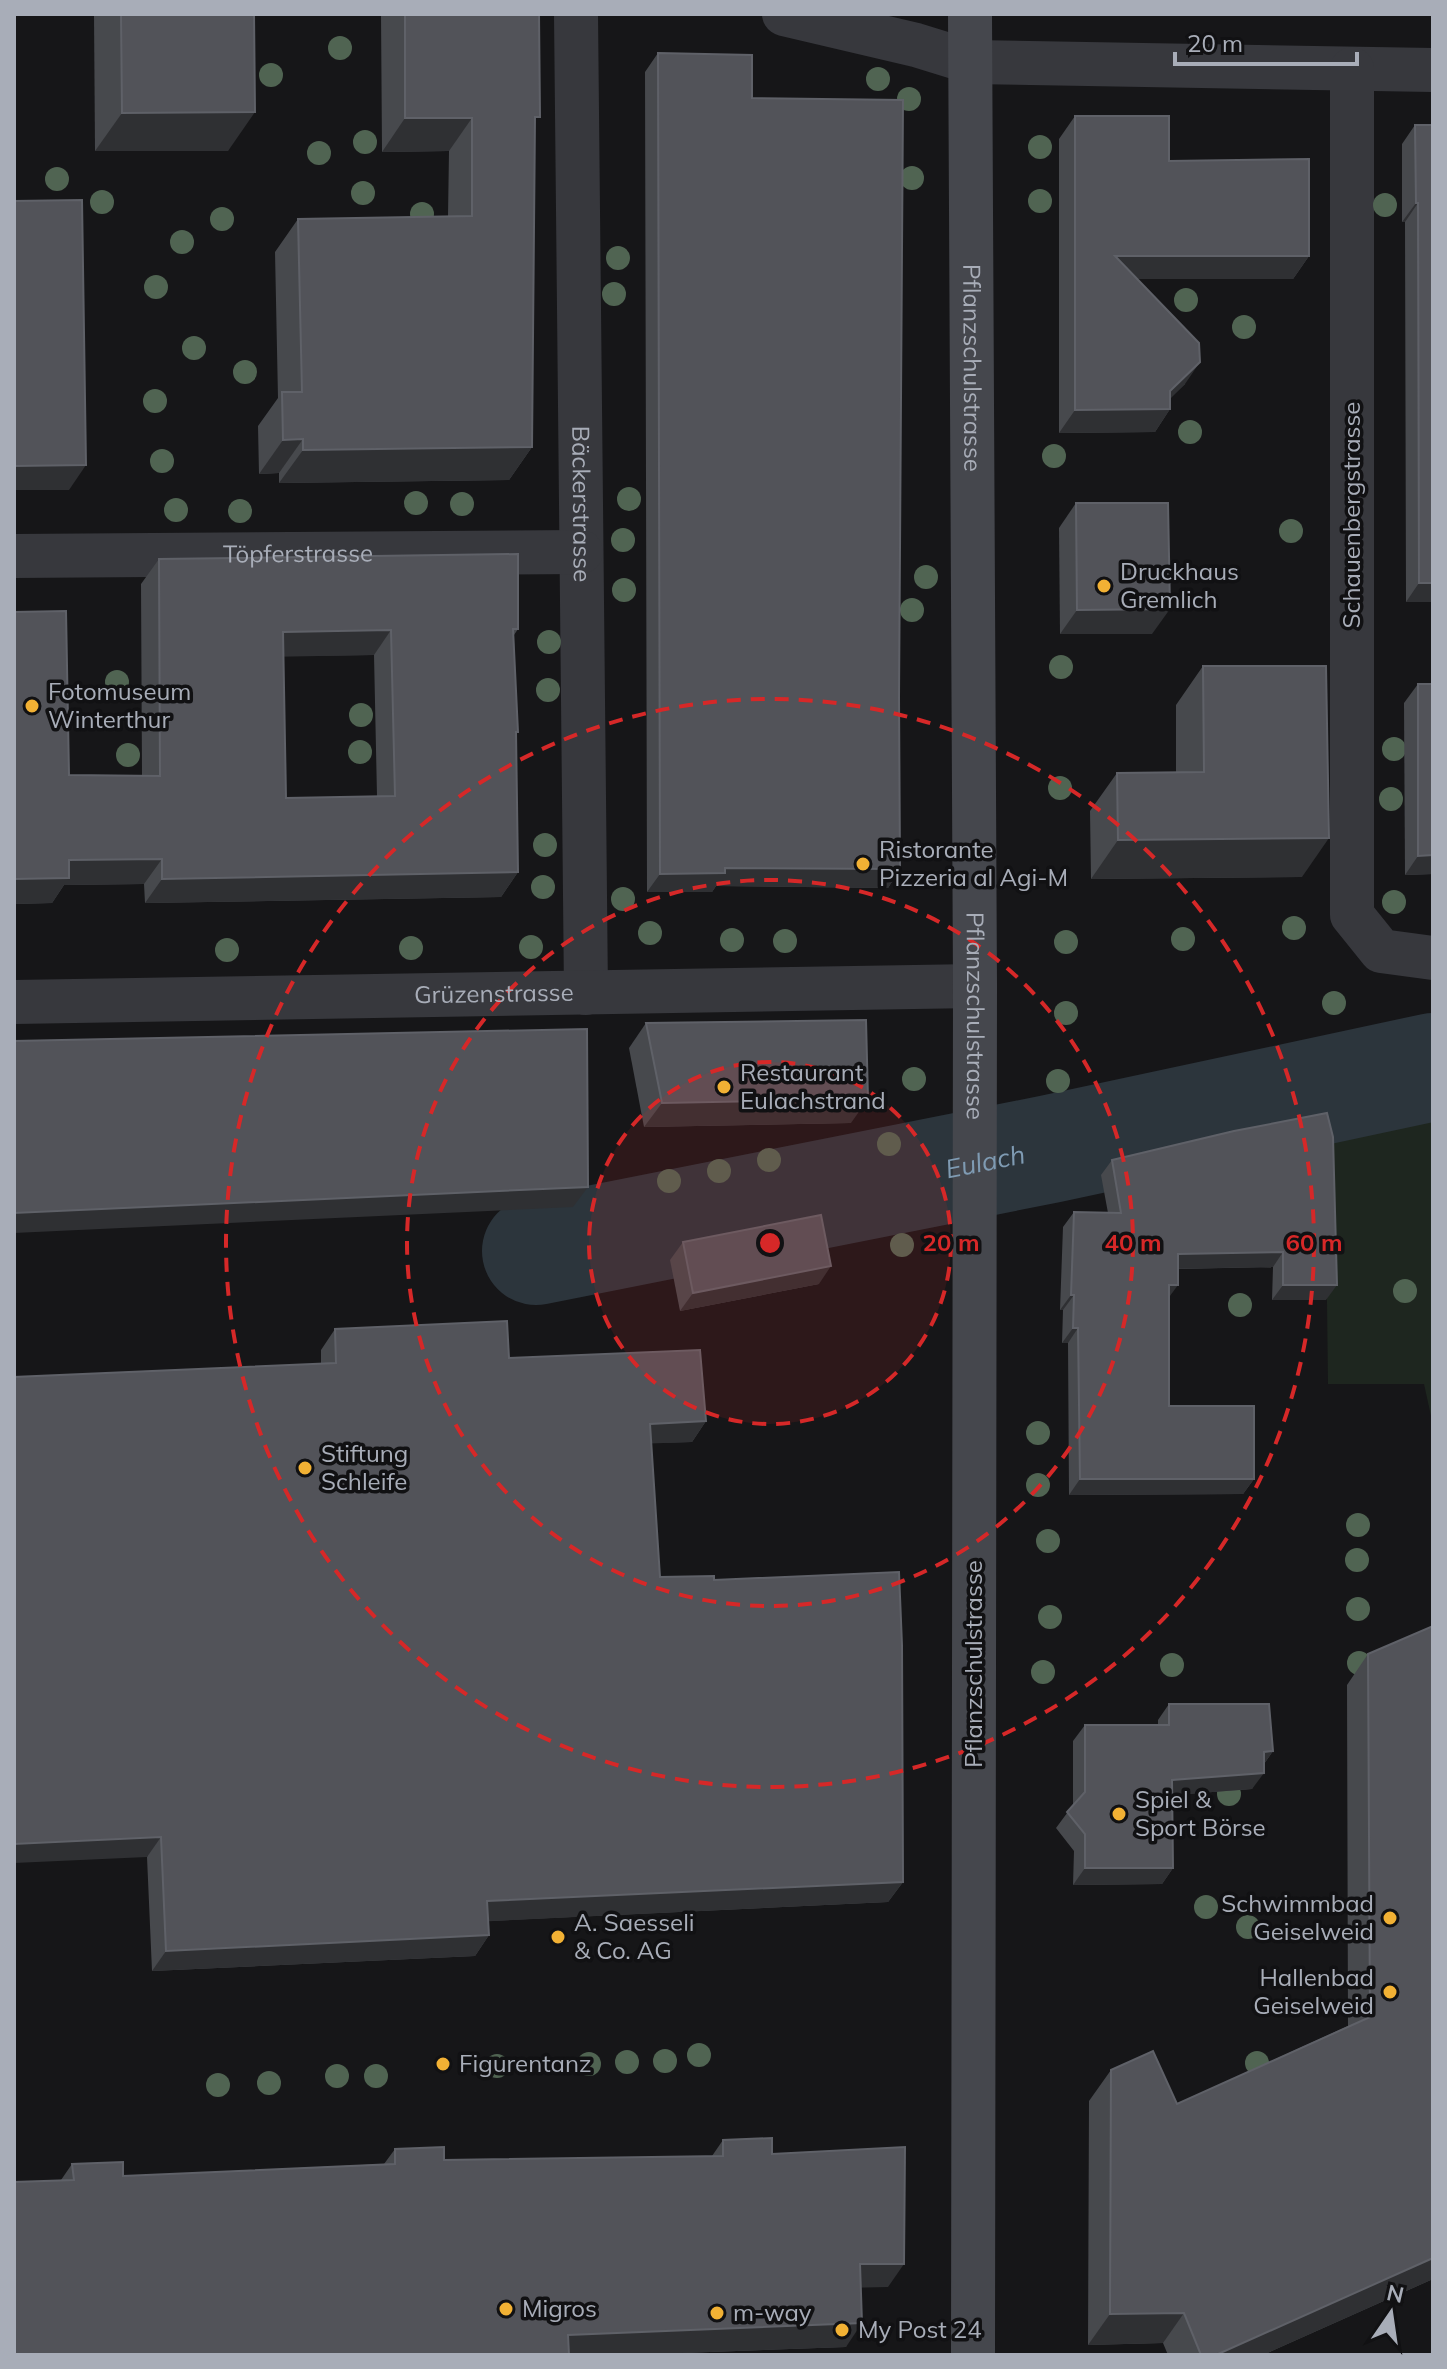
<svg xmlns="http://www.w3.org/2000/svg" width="1447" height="2369" font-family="Mulish,sans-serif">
<rect width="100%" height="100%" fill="#161618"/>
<polygon fill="#1e261f" points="1433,1098 1433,1425 1424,1384 1328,1384 1325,1141 1322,1121"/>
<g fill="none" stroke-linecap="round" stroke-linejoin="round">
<path stroke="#2c353c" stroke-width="108" id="s1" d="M 536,1251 L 1050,1149 L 1433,1067"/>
<g stroke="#37383d" stroke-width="44">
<path id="s2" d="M 576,14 L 586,993"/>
<polyline points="784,14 916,45 971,62 1433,70"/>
<polyline points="1352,69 1352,915 1381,951 1433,958"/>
<path id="s3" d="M 14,556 L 581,552"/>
<path id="s4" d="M 14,1002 L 975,986"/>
</g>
<path stroke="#45474d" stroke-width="44" id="s5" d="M 970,14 L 975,986 L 973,2355"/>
</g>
<g fill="#506452">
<circle cx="340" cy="48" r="12"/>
<circle cx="271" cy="75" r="12"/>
<circle cx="878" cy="79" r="12"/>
<circle cx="909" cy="99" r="12"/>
<circle cx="365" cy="142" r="12"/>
<circle cx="1040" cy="147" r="12"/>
<circle cx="319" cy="153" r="12"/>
<circle cx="912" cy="178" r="12"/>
<circle cx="57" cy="179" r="12"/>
<circle cx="363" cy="193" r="12"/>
<circle cx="1040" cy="201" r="12"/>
<circle cx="102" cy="202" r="12"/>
<circle cx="1385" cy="205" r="12"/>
<circle cx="422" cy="214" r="12"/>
<circle cx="222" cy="219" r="12"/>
<circle cx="182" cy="242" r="12"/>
<circle cx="618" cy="258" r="12"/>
<circle cx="156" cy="287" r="12"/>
<circle cx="614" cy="294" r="12"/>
<circle cx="1186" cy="300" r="12"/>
<circle cx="1244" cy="327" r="12"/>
<circle cx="194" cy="348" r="12"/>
<circle cx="245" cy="372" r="12"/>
<circle cx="155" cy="401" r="12"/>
<circle cx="1190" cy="432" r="12"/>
<circle cx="1054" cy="456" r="12"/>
<circle cx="162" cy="461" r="12"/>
<circle cx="629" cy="499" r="12"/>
<circle cx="416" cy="503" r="12"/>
<circle cx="462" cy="504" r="12"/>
<circle cx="176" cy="510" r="12"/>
<circle cx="240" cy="511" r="12"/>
<circle cx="1291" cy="531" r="12"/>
<circle cx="623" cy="540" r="12"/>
<circle cx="926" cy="577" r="12"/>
<circle cx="624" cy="590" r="12"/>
<circle cx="912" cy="610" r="12"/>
<circle cx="549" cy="642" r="12"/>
<circle cx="1061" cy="667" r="12"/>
<circle cx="117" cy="682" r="12"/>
<circle cx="548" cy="690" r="12"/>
<circle cx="361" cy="715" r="12"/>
<circle cx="1394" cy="749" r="12"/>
<circle cx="360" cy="752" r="12"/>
<circle cx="128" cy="755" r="12"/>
<circle cx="1060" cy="788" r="12"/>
<circle cx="1391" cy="799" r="12"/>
<circle cx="545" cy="845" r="12"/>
<circle cx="543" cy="887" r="12"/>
<circle cx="623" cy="899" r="12"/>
<circle cx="1394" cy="902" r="12"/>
<circle cx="1294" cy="928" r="12"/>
<circle cx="650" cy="933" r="12"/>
<circle cx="1183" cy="939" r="12"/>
<circle cx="732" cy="940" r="12"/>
<circle cx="785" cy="941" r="12"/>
<circle cx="1066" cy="942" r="12"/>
<circle cx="531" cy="947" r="12"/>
<circle cx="411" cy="948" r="12"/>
<circle cx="227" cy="950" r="12"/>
<circle cx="1334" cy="1003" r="12"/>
<circle cx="1066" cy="1013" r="12"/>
<circle cx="914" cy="1079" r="12"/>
<circle cx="1058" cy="1081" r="12"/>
<circle cx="889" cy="1144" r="12"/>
<circle cx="769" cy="1160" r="12"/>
<circle cx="719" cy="1171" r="12"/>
<circle cx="669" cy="1181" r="12"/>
<circle cx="902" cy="1245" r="12"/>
<circle cx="1405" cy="1291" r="12"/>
<circle cx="1240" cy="1305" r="12"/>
<circle cx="1038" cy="1433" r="12"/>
<circle cx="1038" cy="1485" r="12"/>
<circle cx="1358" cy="1525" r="12"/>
<circle cx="1048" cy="1541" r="12"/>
<circle cx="1357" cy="1560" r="12"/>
<circle cx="1358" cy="1609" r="12"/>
<circle cx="1050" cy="1617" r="12"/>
<circle cx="1359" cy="1663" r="12"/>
<circle cx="1172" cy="1665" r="12"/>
<circle cx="1043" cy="1672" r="12"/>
<circle cx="1229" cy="1794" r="12"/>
<circle cx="1206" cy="1907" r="12"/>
<circle cx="1248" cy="1927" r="12"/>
<circle cx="699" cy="2055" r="12"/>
<circle cx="665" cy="2061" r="12"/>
<circle cx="627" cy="2062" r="12"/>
<circle cx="1257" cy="2063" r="12"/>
<circle cx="589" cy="2064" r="12"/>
<circle cx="497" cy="2066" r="12"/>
<circle cx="337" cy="2076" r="12"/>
<circle cx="376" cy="2076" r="12"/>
<circle cx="269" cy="2083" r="12"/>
<circle cx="218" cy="2085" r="12"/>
</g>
<g fill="#47494d" fill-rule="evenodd">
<polygon points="94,14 254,14 228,151 95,151"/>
<polygon points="381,14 539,14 535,124 532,447 509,480 279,483 279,473 259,474 258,426 278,398 275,252 298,219 448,216 449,151 382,152"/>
<polygon points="658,53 752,98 899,697 900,869 888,888 716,886 712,892 647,892 645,72"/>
<polygon points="1075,116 1169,161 1309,256 1293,279 1137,279 1185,384 1170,398 1170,409 1155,432 1059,433 1059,139"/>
<polygon points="1415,125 1433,602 1406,602 1405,222 1402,222 1402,144"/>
<polygon points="1076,503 1152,634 1060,634 1059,528"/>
<path d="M 159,559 L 518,629 L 514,635 L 518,872 L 501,897 L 145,903 L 144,884 L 64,885 L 52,903 L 14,904 L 14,612 L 69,775 L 142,776 L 141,584 ZM 374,655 L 377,796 L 286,798 L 283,656 Z"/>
<polygon points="1203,666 1302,877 1091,879 1090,811 1117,773 1176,772 1176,705"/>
<polygon points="1418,684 1433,874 1405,875 1404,703"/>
<polygon points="646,1023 851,1123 644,1127 629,1048"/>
<polygon points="1234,1131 1326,1300 1272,1300 1273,1267 1178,1269 1169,1297 1169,1406 1254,1479 1243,1494 1069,1495 1068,1343 1062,1343 1063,1310 1060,1310 1063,1227 1074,1212 1108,1213 1101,1175 1112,1160"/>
<polygon points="683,1242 819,1284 680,1311 670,1260"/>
<polygon points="335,1329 509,1358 706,1421 692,1442 651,1443 660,1577 714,1580 903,1882 888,1902 488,1921 489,1935 475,1956 152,1971 147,1857 321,1363 321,1350"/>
<polygon points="1433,1626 1433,2279 1263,2355 1168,2355 1163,2343 1088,2345 1089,2101 1111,2070 1177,2104 1348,2026 1347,1685 1368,1654"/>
<polygon points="1169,1704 1273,1751 1264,1764 1252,1789 1173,1795 1173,1868 1162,1884 1073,1885 1074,1851 1056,1828 1073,1805 1073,1741 1085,1725 1158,1725 1158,1720"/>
<polygon points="723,2140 772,2154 888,2287 861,2287 846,2347 628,2355 14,2355 61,2180 72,2164 123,2176 384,2164 395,2149 444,2160 712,2156"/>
</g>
<g fill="#2f3033">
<polygon points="255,112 228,151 95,151 122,113"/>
<polygon points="405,118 472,118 449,151 382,152"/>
<polygon points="1416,203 1418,203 1405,222 1402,222"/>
<polygon points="1115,256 1309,256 1293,279 1099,279"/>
<polygon points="1200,362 1185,384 1159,410 1170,409 1155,432 1059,433 1075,410 1170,391"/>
<polygon points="303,439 279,473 259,474 283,440"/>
<polygon points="532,447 509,480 279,483 303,450"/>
<polygon points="86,465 69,490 14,490 14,466"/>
<polygon points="1419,583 1433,583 1433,602 1406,602"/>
<polygon points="1170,609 1152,634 1060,634 1077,610"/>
<polygon points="391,630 374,655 265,657 283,632"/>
<polygon points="1329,838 1302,877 1091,879 1118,840"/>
<polygon points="1433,855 1433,874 1405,875 1418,856"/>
<polygon points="162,859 144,884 64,885 52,903 14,904 14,879 69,860"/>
<polygon points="725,868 900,869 888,888 716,886 712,892 647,892 660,874"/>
<polygon points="518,872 501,897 145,903 162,879"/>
<polygon points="868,1099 851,1123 644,1127 662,1103"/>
<polygon points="588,1187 573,1207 14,1233 14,1213"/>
<polygon points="1283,1252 1273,1267 1167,1269 1178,1254"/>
<polygon points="831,1266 819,1284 680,1311 693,1293"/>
<polygon points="1169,1285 1178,1285 1167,1300"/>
<polygon points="1283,1285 1337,1285 1326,1300 1272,1300"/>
<polygon points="1071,1295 1074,1295 1063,1310 1060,1310"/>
<polygon points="1073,1328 1078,1328 1068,1343 1062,1343"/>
<polygon points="706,1421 692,1442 636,1444 650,1424"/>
<polygon points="1080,1479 1254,1479 1243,1494 1069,1495"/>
<polygon points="1273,1751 1261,1768 1264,1752"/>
<polygon points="1264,1773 1252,1789 1161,1796 1172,1780"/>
<polygon points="161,1837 147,1857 14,1863 14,1844"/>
<polygon points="1085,1868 1173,1868 1162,1884 1073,1885"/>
<polygon points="903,1882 888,1902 473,1922 487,1901"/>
<polygon points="489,1935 475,1956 152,1971 166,1951"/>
<polygon points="1433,2258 1433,2279 1263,2355 1216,2355"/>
<polygon points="860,2264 904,2264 888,2287 844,2288"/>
<polygon points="1184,2313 1163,2343 1088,2345 1110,2314"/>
<polygon points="862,2323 846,2347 628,2355 554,2355 568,2335"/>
</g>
<g fill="#525359" stroke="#5f6168" stroke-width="2" fill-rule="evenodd">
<polygon points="121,14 254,14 255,112 122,113"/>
<polygon points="405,14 539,14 540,117 535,117 532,447 303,450 303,439 283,440 282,392 302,392 298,219 472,216 472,118 405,118"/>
<polygon points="658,53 752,55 752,98 903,100 899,697 900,869 725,868 725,873 660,874"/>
<polygon points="1075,116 1169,116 1169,161 1309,159 1309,256 1115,256 1199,343 1200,362 1170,391 1170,409 1075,410"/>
<polygon points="1415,125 1433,125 1433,583 1419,583 1418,203 1416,203"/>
<polygon points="82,200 86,465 14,466 14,201"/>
<polygon points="1076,503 1168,503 1170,609 1077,610"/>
<path d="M 518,554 L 518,629 L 513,629 L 518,732 L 516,732 L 518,872 L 162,879 L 162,859 L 69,860 L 69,878 L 14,879 L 14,612 L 66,611 L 69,775 L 160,776 L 159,559 ZM 391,630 L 395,796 L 286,798 L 283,632 Z"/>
<polygon points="1203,666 1326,666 1329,838 1118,840 1117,773 1204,772"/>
<polygon points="1418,684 1433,684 1433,855 1418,856"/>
<polygon points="866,1020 868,1099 662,1103 646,1023"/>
<polygon points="587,1029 588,1187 14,1213 14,1041"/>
<polygon points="1327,1113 1333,1137 1337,1285 1283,1285 1283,1252 1178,1254 1178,1285 1169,1285 1169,1406 1254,1406 1254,1479 1080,1479 1078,1328 1073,1328 1074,1295 1071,1295 1074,1212 1121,1213 1112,1160 1234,1131"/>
<polygon points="821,1215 831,1266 693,1293 683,1242"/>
<polygon points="507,1321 509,1358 700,1350 706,1421 650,1424 660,1577 714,1576 714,1580 899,1572 902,1645 903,1882 487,1901 489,1935 166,1951 161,1837 14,1844 14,1377 336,1363 335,1329"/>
<polygon points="1433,1626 1433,2258 1216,2355 1201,2355 1184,2313 1110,2314 1111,2070 1153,2051 1177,2104 1370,2017 1368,1654"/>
<polygon points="1169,1704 1269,1704 1273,1751 1264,1752 1264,1773 1172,1780 1173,1868 1085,1868 1085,1834 1067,1812 1085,1792 1085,1725 1169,1725"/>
<polygon points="772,2138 772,2154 905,2147 904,2264 860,2264 862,2323 568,2335 569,2355 14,2355 14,2182 74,2180 72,2164 123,2162 123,2176 395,2164 395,2149 444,2147 444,2160 723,2156 723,2140"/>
</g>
<circle cx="770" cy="1243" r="181" fill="#d62828" fill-opacity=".12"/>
<g fill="none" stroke="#d62828" stroke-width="4" stroke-dasharray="14 10">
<circle cx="770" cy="1243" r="181"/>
<circle cx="770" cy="1243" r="363"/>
<circle cx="770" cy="1243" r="544"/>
</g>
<g fill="#f2b134" stroke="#111113" stroke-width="3">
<circle cx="1104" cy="586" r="8"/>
<circle cx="32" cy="706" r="8"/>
<circle cx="863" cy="864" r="8"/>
<circle cx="724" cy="1087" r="8"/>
<circle cx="305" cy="1468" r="8"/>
<circle cx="1119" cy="1814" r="8"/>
<circle cx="1390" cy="1918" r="8"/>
<circle cx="558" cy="1937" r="8"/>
<circle cx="1390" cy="1992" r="8"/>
<circle cx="443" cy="2064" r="8"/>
<circle cx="506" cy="2309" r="8"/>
<circle cx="717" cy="2313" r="8"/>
<circle cx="842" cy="2330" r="8"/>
</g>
<g text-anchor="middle" stroke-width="7" stroke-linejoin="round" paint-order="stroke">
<g font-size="24" fill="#a8adb8" stroke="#111113">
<text dy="8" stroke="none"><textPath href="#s5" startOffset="354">Pflanzschulstrasse</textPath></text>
<text dy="8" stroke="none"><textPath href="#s2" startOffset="490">Bäckerstrasse</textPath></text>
<text transform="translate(1352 515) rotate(-90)" y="8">Schauenbergstrasse</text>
<text dy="8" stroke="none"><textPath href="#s3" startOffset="284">Töpferstrasse</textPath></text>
<text dy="8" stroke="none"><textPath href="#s4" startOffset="480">Grüzenstrasse</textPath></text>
<text dy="8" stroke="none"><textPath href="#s5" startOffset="1002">Pflanzschulstrasse</textPath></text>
<text transform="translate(974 1664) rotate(-90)" y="8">Pflanzschulstrasse</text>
</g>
<g font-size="24" fill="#a8adb8" stroke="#111113" text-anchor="start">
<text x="1120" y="580">Druckhaus<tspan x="1120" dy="28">Gremlich</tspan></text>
<text x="48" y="700">Fotomuseum<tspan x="48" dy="28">Winterthur</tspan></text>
<text x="879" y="858">Ristorante<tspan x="879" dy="28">Pizzeria al Agi-M</tspan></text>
<text x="740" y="1081">Restaurant<tspan x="740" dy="28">Eulachstrand</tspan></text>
<text x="321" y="1462">Stiftung<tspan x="321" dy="28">Schleife</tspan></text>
<text x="1135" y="1808">Spiel &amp;<tspan x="1135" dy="28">Sport Börse</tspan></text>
<text x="1374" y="1912" text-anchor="end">Schwimmbad<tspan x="1374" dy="28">Geiselweid</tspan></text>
<text x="574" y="1931">A. Saesseli<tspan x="574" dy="28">&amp; Co. AG</tspan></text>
<text x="1374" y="1986" text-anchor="end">Hallenbad<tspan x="1374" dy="28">Geiselweid</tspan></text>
<text x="459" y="2072">Figurentanz</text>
<text x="522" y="2317">Migros</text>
<text x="733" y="2321">m-way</text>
<text x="858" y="2338">My Post 24</text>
</g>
<g font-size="26" font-style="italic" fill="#7f9bb3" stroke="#111113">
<text dy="9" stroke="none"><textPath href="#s1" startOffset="458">Eulach</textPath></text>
</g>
</g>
<circle cx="770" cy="1243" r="12" fill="#d62828" stroke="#111113" stroke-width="4"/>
<g font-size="24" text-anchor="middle" font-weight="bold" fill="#d62828" stroke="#111113" stroke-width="7" stroke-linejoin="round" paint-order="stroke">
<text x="951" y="1251">20 m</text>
<text x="1133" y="1251">40 m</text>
<text x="1314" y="1251">60 m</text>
</g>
<rect width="1447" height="2369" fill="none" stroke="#a8adb8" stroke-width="32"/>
<g transform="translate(1391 2313) rotate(13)" stroke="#111113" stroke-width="6" paint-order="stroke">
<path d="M0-6L14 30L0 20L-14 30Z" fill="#a8adb8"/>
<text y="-12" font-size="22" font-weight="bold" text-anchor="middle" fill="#a8adb8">N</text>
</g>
<path d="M1175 52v12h182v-12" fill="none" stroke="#a8adb8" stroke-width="4"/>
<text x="1187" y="52" font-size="24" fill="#a8adb8" stroke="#111113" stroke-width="6" paint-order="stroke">20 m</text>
</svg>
